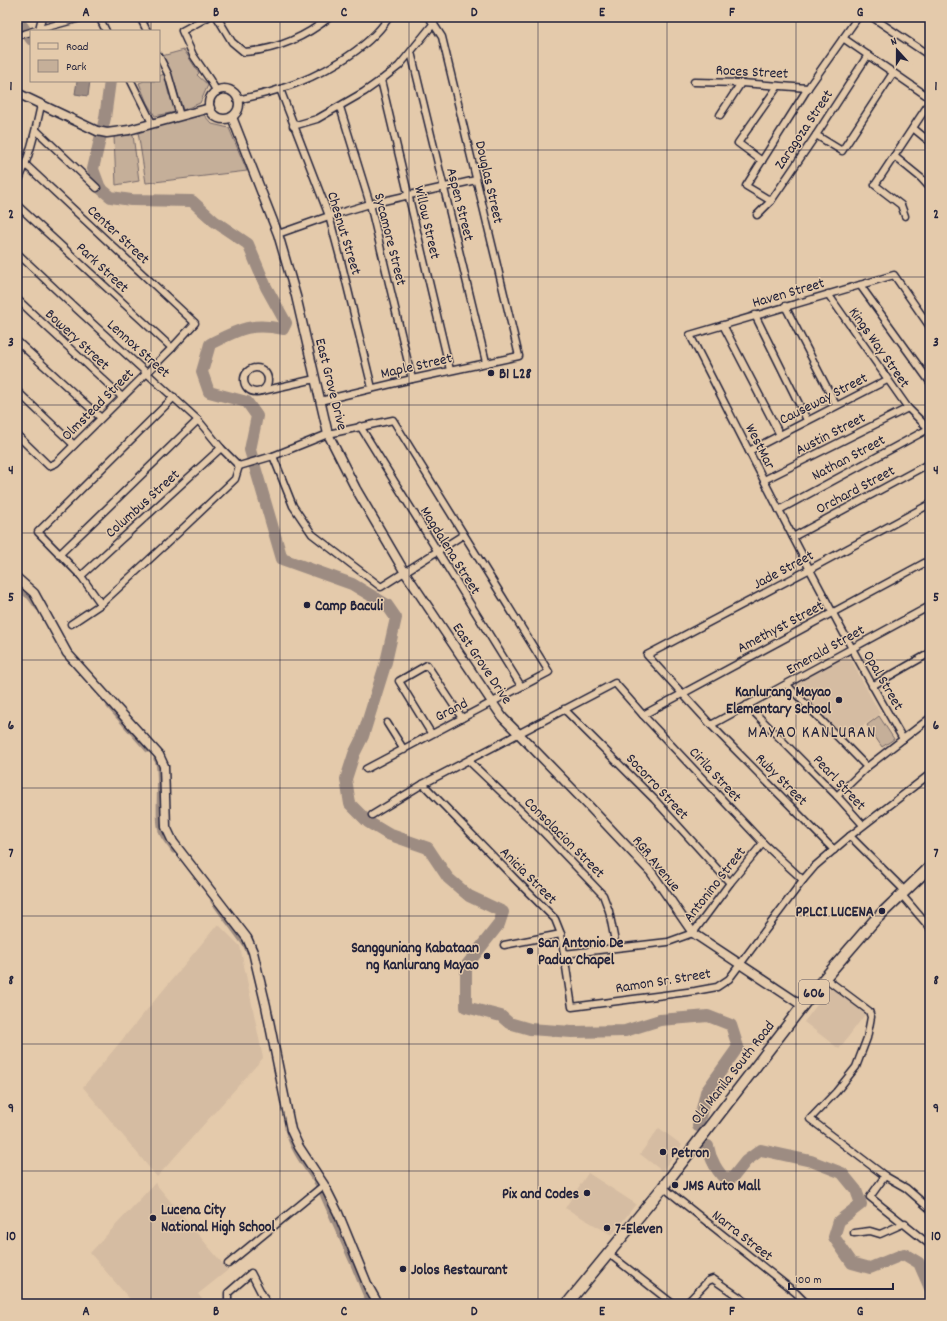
<svg xmlns="http://www.w3.org/2000/svg" width="947" height="1321" font-family="Dekko,sans-serif">
<rect width="100%" height="100%" fill="#e4caab"/>
<filter id="ink" filterUnits="userSpaceOnUse"><feTurbulence type="fractalNoise" baseFrequency=".025" numOctaves="2"/><feDisplacementMap in="SourceGraphic" scale="8" xChannelSelector="R" yChannelSelector="G"/><feConvolveMatrix kernelMatrix="1 2 1 2 8 2 1 2 1" color-interpolation-filters="sRGB"/></filter>
<g filter="url(#ink)">
<g fill="#d5bca2">
<polygon points="848,654 880,714 844,739 792,687"/>
<polygon points="218,924 240,946 263,1058 157,1177 83,1087"/>
<polygon points="832,985 867,1012 839,1049 804,1022"/>
<polygon points="659,1128 682,1145 662,1171 640,1154"/>
<polygon points="588,1173 636,1204 612,1235 565,1208"/>
<polygon points="155,1183 228,1270 198,1294 206,1304 134,1304 90,1253"/>
</g>
<g fill="#c5af99" stroke="#74686a">
<polygon points="17,41 20,41 18,83 17,82"/>
<polygon points="184,50 199,73 197,75 208,85 200,103 183,110 176,87 162,56"/>
<polygon points="164,74 169,95 171,95 175,112 155,116 147,103 139,83 144,81 159,81 159,76"/>
<polygon points="203,114 212,124 229,128 247,171 146,183 138,132"/>
<polygon points="133,135 139,181 116,185 114,136"/>
<polygon points="879,716 894,739 882,747 867,725"/>
</g>
<polygon fill="#9d8c82" stroke="#6c6266" points="77,81 90,81 88,96 75,94"/>
<g fill="none" stroke-linecap="round" stroke-linejoin="round">
<g stroke="#9d8c82" stroke-width="7">
<polyline points="17,587 30,596 38,607"/>
<polyline points="110,706 148,749"/>
<path d="M 157,759 C 165,768 156,818 163,834 C 166,840 171,845 174,850"/>
<polyline points="214,901 247,946 249,951"/>
<path d="M 288,1129 C 293,1150 307,1167 319,1185"/>
<polyline points="323,1194 353,1262 368,1299"/>
</g>
<g stroke="#9d8c82" stroke-width="12">
<polyline points="17,17 18,20 31,39"/>
<path d="M 110,81 L 105,118 L 93,169 L 100,188 L 111,197 L 131,200 L 192,201 L 214,221 L 248,244 L 266,287 L 286,323 L 283,329 C 250,322 238,330 210,344 L 202,372 L 209,392 L 247,402 L 257,416 L 250,450 L 282,559 L 352,584 L 387,605 L 396,618 L 386,662 L 363,736 L 354,754 L 346,779 L 350,804 L 368,822 L 388,834 L 428,848 L 448,878 L 469,896 L 503,912 L 499,924 L 466,966 L 466,1007 L 501,1016 L 509,1023 L 530,1029 L 572,1032 L 625,1031 L 660,1020 L 708,1016 L 731,1025 L 738,1047 L 706,1092 L 698,1126"/>
<path d="M 708,1146 C 710,1159 718,1174 728,1181 L 734,1176 L 746,1161 L 761,1150 L 811,1161 L 842,1173 L 856,1190 L 861,1204 L 839,1221 L 834,1237 L 852,1263 L 870,1268 L 904,1254 L 919,1263 L 930,1288"/>
</g>
<defs>
<g id="minor">
<polyline points="99,17 106,31"/>
<polyline points="140,17 147,31"/>
<polyline points="208,17 182,31 193,55 210,80 217,92"/>
<path d="M 217,17 L 232,42 L 244,52 C 277,50 304,38 330,17"/>
<polyline points="872,17 930,56"/>
<polyline points="39,29 42,17"/>
<polyline points="33,31 84,17"/>
<polyline points="17,36 31,32"/>
<polyline points="843,38 930,98"/>
<polyline points="411,52 486,362"/>
<polyline points="159,56 168,74 180,116"/>
<polyline points="381,80 450,370"/>
<polyline points="131,81 152,123"/>
<polyline points="694,82 741,83 808,88"/>
<polyline points="280,89 329,216 341,261 372,388"/>
<path d="M 238,100 C 252,96 266,94 280,89 C 318,77 367,51 389,17"/>
<polyline points="340,107 370,204 412,379"/>
<polyline points="720,115 741,83"/>
<polyline points="293,126 317,119 364,92 381,80 399,66 434,23"/>
<polyline points="913,128 930,142"/>
<polyline points="36,130 97,188"/>
<polyline points="816,135 842,151 893,73"/>
<polyline points="894,156 921,178 930,188"/>
<polyline points="762,161 738,143 778,86"/>
<path d="M 17,184 C 29,159 35,133 41,105"/>
<polyline points="771,201 746,186 808,88 858,17"/>
<polyline points="17,205 172,348"/>
<polyline points="757,215 771,201 816,135 868,55"/>
<polyline points="905,216 901,205 875,185 930,102"/>
<polyline points="278,234 329,216 370,204 476,180"/>
<polyline points="17,253 68,301 198,420 221,448 239,466"/>
<polyline points="860,285 930,382"/>
<polyline points="828,294 908,408 930,430"/>
<polyline points="17,299 122,397"/>
<polyline points="785,306 836,405"/>
<polyline points="755,315 807,420"/>
<polyline points="723,325 780,435"/>
<polyline points="17,341 101,418"/>
<circle cx="256" cy="380" r="12"/>
<polyline points="17,391 74,445"/>
<polyline points="262,391 315,379"/>
<polyline points="320,401 412,379 519,356 442,37 429,17"/>
<polyline points="360,426 521,686"/>
<polyline points="17,435 49,466 56,463 172,348 195,323 26,165"/>
<polyline points="749,451 887,380"/>
<polyline points="273,456 293,506 312,534 381,587 463,535"/>
<polyline points="239,466 273,456 328,434 393,420 549,672 366,769"/>
<polyline points="764,480 908,408"/>
<polyline points="779,510 930,428"/>
<polyline points="793,537 930,463"/>
<polyline points="59,555 198,420"/>
<polyline points="81,576 221,448"/>
<polyline points="101,604 81,576 38,532 174,397"/>
<polyline points="71,624 101,604 178,533 235,479 239,466"/>
<polyline points="787,685 867,767"/>
<polyline points="872,686 930,653"/>
<polyline points="747,705 837,796 863,825"/>
<polyline points="564,709 654,799 730,883"/>
<polyline points="643,715 930,560"/>
<polyline points="387,723 404,750"/>
<polyline points="711,725 930,606"/>
<polyline points="431,733 399,681 427,665 462,718"/>
<path d="M 903,739 C 826,607 759,470 690,335 L 894,275 L 930,327"/>
<polyline points="469,761 542,831 603,895 609,911 616,947"/>
<polyline points="423,784 518,882 555,919 561,934 572,1007 695,991 717,987 729,979 803,880 815,866 850,836 930,774"/>
<polyline points="837,796 867,767 930,718"/>
<polyline points="372,815 423,784 615,683 643,715 763,843 803,880"/>
<polyline points="850,836 905,891"/>
<polyline points="834,850 711,725 647,655 810,569 930,504"/>
<polyline points="901,894 930,928"/>
<polyline points="504,945 561,934"/>
<polyline points="564,954 668,942 693,933 730,883 763,843"/>
<polyline points="825,978 869,1011 871,1017 867,1038 856,1067 836,1092 810,1119 885,1176 906,1188 930,1209"/>
<polyline points="885,1176 870,1197 930,1245"/>
<polyline points="663,1187 796,1293 807,1304"/>
<polyline points="854,1233 870,1231 880,1234 905,1223"/>
<polyline points="608,1253 673,1304"/>
<polyline points="228,1264 324,1185"/>
<polyline points="228,1304 228,1293 251,1273 267,1304"/>
<polyline points="686,1304 708,1281 713,1279 749,1304"/>
<polyline points="865,1304 867,1303 868,1304"/>
</g>
<g id="tertiary">
<circle cx="224" cy="104" r="15"/>
<polyline points="17,93 97,131 107,133 129,130 210,108"/>
<polyline points="232,117 278,234 296,296 328,434 356,489 404,571 492,702 503,718 519,734 586,803 651,872 693,933 803,1006"/>
<polyline points="17,578 34,593 67,653 159,755 164,766 166,827 173,842 247,938 253,952 266,1006 291,1130 299,1147 324,1185 338,1213 368,1286 378,1304"/>
</g>
<polyline id="primary" points="567,1304 663,1187 817,987 874,921 930,867"/>
</defs>
<use href="#minor" stroke="#22223b" stroke-width="9"/>
<use href="#tertiary" stroke="#22223b" stroke-width="11"/>
<use href="#primary" stroke="#22223b" stroke-width="13"/>
<use href="#minor" stroke="#e4caab" stroke-width="6"/>
<use href="#tertiary" stroke="#e4caab" stroke-width="8"/>
<use href="#primary" stroke="#e4caab" stroke-width="10"/>
</g>
</g>
<path fill="none" stroke="#22223b" stroke-width="1" stroke-opacity="0.55" d="M 151,17 L 151,31M 280,17 L 280,1304M 409,17 L 409,1304M 538,17 L 538,1304M 667,17 L 667,1304M 796,17 L 796,1304M 151,81 L 151,1304M 17,150 L 930,150M 17,277 L 930,277M 17,405 L 930,405M 17,533 L 930,533M 17,660 L 930,660M 17,788 L 930,788M 17,916 L 930,916M 17,1044 L 930,1044M 17,1171 L 930,1171"/>
<g fill="#22223b" stroke="#e4caab" stroke-width="1.5">
<circle cx="491" cy="373" r="4"/>
<circle cx="307" cy="605" r="4"/>
<circle cx="839" cy="700" r="4"/>
<circle cx="882" cy="911" r="4"/>
<circle cx="530" cy="951" r="4"/>
<circle cx="487" cy="956" r="4"/>
<circle cx="663" cy="1152" r="4"/>
<circle cx="675" cy="1185" r="4"/>
<circle cx="587" cy="1193" r="4"/>
<circle cx="153" cy="1218" r="4"/>
<circle cx="607" cy="1228" r="4"/>
<circle cx="403" cy="1269" r="4"/>
</g>
<g text-anchor="middle" stroke-width="3" stroke-linejoin="round" paint-order="stroke">
<rect fill="#e4caab" stroke="#5c545d" stroke-width="1" x="799" y="980" width="30" height="24" rx="3"/>
<g font-size="14" font-weight="bold" fill="#22223b">
<text x="814" y="997">606</text>
</g>
<g font-size="15" fill="#22223b" stroke="#e4caab">
<text transform="translate(752 71) rotate(3)" y="5">Roces Street</text>
<text transform="translate(803 129) rotate(-56)" y="5">Zaragoza Street</text>
<text transform="translate(490 182) rotate(77)" y="5">Douglas Street</text>
<text transform="translate(461 204) rotate(76)" y="5">Aspen Street</text>
<text transform="translate(428 222) rotate(77)" y="5">Willow Street</text>
<text transform="translate(345 233) rotate(73)" y="5">Chesnut Street</text>
<text transform="translate(119 234) rotate(43)" y="5">Center Street</text>
<text transform="translate(391 239) rotate(76)" y="5">Sycamore Street</text>
<text transform="translate(103 267) rotate(43)" y="5">Park Street</text>
<text transform="translate(788 292) rotate(-16)" y="5">Haven Street</text>
<text transform="translate(78 339) rotate(43)" y="5">Bowery Street</text>
<text transform="translate(880 347) rotate(55)" y="5">Kings Way Street</text>
<text transform="translate(139 348) rotate(42)" y="5">Lennox Street</text>
<text transform="translate(416 365) rotate(-13)" y="5">Maple Street</text>
<text transform="translate(332 384) rotate(76)" y="5">East Grove Drive</text>
<text transform="translate(823 398) rotate(-27)" y="5">Causeway Street</text>
<text transform="translate(97 404) rotate(-45)" y="5">Olmstead Street</text>
<text transform="translate(830 433) rotate(-27)" y="5">Austin Street</text>
<text transform="translate(761 446) rotate(63)" y="5">WestMar</text>
<text transform="translate(848 457) rotate(-28)" y="5">Nathan Street</text>
<text transform="translate(855 489) rotate(-28)" y="5">Orchard Street</text>
<text transform="translate(142 503) rotate(-42)" y="5">Columbus Street</text>
<text transform="translate(451 550) rotate(58)" y="5">Magdalena Street</text>
<text transform="translate(783 569) rotate(-28)" y="5">Jade Street</text>
<text transform="translate(780 626) rotate(-28)" y="5">Amethyst Street</text>
<text transform="translate(825 649) rotate(-29)" y="5">Emerald Street</text>
<text transform="translate(483 663) rotate(56)" y="5">East Grove Drive</text>
<text transform="translate(884 680) rotate(60)" y="5">Opal Street</text>
<text transform="translate(451 709) rotate(-27)" y="5">Grand</text>
<text transform="translate(716 774) rotate(47)" y="5">Cirila Street</text>
<text transform="translate(782 779) rotate(45)" y="5">Ruby Street</text>
<text transform="translate(840 782) rotate(47)" y="5">Pearl Street</text>
<text transform="translate(658 786) rotate(47)" y="5">Socorro Street</text>
<text transform="translate(565 837) rotate(45)" y="5">Consolacion Street</text>
<text transform="translate(657 863) rotate(51)" y="5">RGR Avenue</text>
<text transform="translate(529 875) rotate(45)" y="5">Anicia Street</text>
<text transform="translate(714 884) rotate(-52)" y="5">Antonino Street</text>
<text transform="translate(663 980) rotate(-9)" y="5">Ramon Sr. Street</text>
<text transform="translate(732 1072) rotate(-52)" y="5">Old Manila South Road</text>
<text transform="translate(743 1235) rotate(38)" y="5">Narra Street</text>
</g>
<g font-size="15" font-weight="bold" fill="#22223b" stroke="#e4caab" text-anchor="start">
<text x="499" y="378">B1 L28</text>
<text x="315" y="610">Camp Baculi</text>
<text x="831" y="696" text-anchor="end">Kanlurang Mayao<tspan x="831" dy="17">Elementary School</tspan></text>
<text x="874" y="916" text-anchor="end">PPLCI LUCENA</text>
<text x="538" y="947">San Antonio De<tspan x="538" dy="17">Padua Chapel</tspan></text>
<text x="479" y="952" text-anchor="end">Sangguniang Kabataan<tspan x="479" dy="17">ng Kanlurang Mayao</tspan></text>
<text x="671" y="1157">Petron</text>
<text x="683" y="1190">JMS Auto Mall</text>
<text x="579" y="1198" text-anchor="end">Pix and Codes</text>
<text x="161" y="1214">Lucena City<tspan x="161" dy="17">National High School</tspan></text>
<text x="615" y="1233">7-Eleven</text>
<text x="411" y="1274">Jolos Restaurant</text>
</g>
<g font-size="17" letter-spacing="1" fill="#22223b" stroke="#e4caab">
<text x="812" y="737">MAYAO KANLURAN</text>
</g>
</g>
<rect width="947" height="1321" fill="none" stroke="#e4caab" stroke-width="44"/>
<rect x="30" y="30" width="130" height="52" fill="#e4caab" stroke="#96877e"/>
<rect x="38" y="43" width="20" height="6" fill="#e4caab" stroke="#96877e"/>
<text x="66" y="50" font-size="12" fill="#22223b">Road</text>
<rect x="38" y="60" width="20" height="12" fill="#c5af99" stroke="#96877e"/>
<text x="66" y="70" font-size="12" fill="#22223b">Park</text>
<g transform="translate(897 50) rotate(339)" stroke="#e4caab" stroke-width="3" paint-order="stroke">
<path d="M0-3L7 15L0 10L-7 15Z" fill="#22223b"/>
<text y="-6" font-size="11" font-weight="bold" text-anchor="middle" fill="#22223b">N</text>
</g>
<path d="M789 1283v6h104v-6" fill="none" stroke="#22223b" stroke-width="2"/>
<text x="795" y="1283" font-size="12" fill="#22223b" stroke="#e4caab" stroke-width="3" paint-order="stroke">100 m</text>
<rect x="22" y="22" width="903" height="1277" fill="none" stroke="#22223b" stroke-width="1.5"/>
<g font-size="13" text-anchor="middle" font-weight="bold" fill="#22223b">
<text x="86" y="16">A</text>
<text x="216" y="16">B</text>
<text x="344" y="16">C</text>
<text x="474" y="16">D</text>
<text x="602" y="16">E</text>
<text x="732" y="16">F</text>
<text x="860" y="16">G</text>
<text x="11" y="90">1</text>
<text x="936" y="90">1</text>
<text x="11" y="218">2</text>
<text x="936" y="218">2</text>
<text x="11" y="346">3</text>
<text x="936" y="346">3</text>
<text x="11" y="474">4</text>
<text x="936" y="474">4</text>
<text x="11" y="601">5</text>
<text x="936" y="601">5</text>
<text x="11" y="729">6</text>
<text x="936" y="729">6</text>
<text x="11" y="857">7</text>
<text x="936" y="857">7</text>
<text x="11" y="984">8</text>
<text x="936" y="984">8</text>
<text x="11" y="1112">9</text>
<text x="936" y="1112">9</text>
<text x="11" y="1240">10</text>
<text x="936" y="1240">10</text>
<text x="86" y="1315">A</text>
<text x="216" y="1315">B</text>
<text x="344" y="1315">C</text>
<text x="474" y="1315">D</text>
<text x="602" y="1315">E</text>
<text x="732" y="1315">F</text>
<text x="860" y="1315">G</text>
</g>
</svg>
